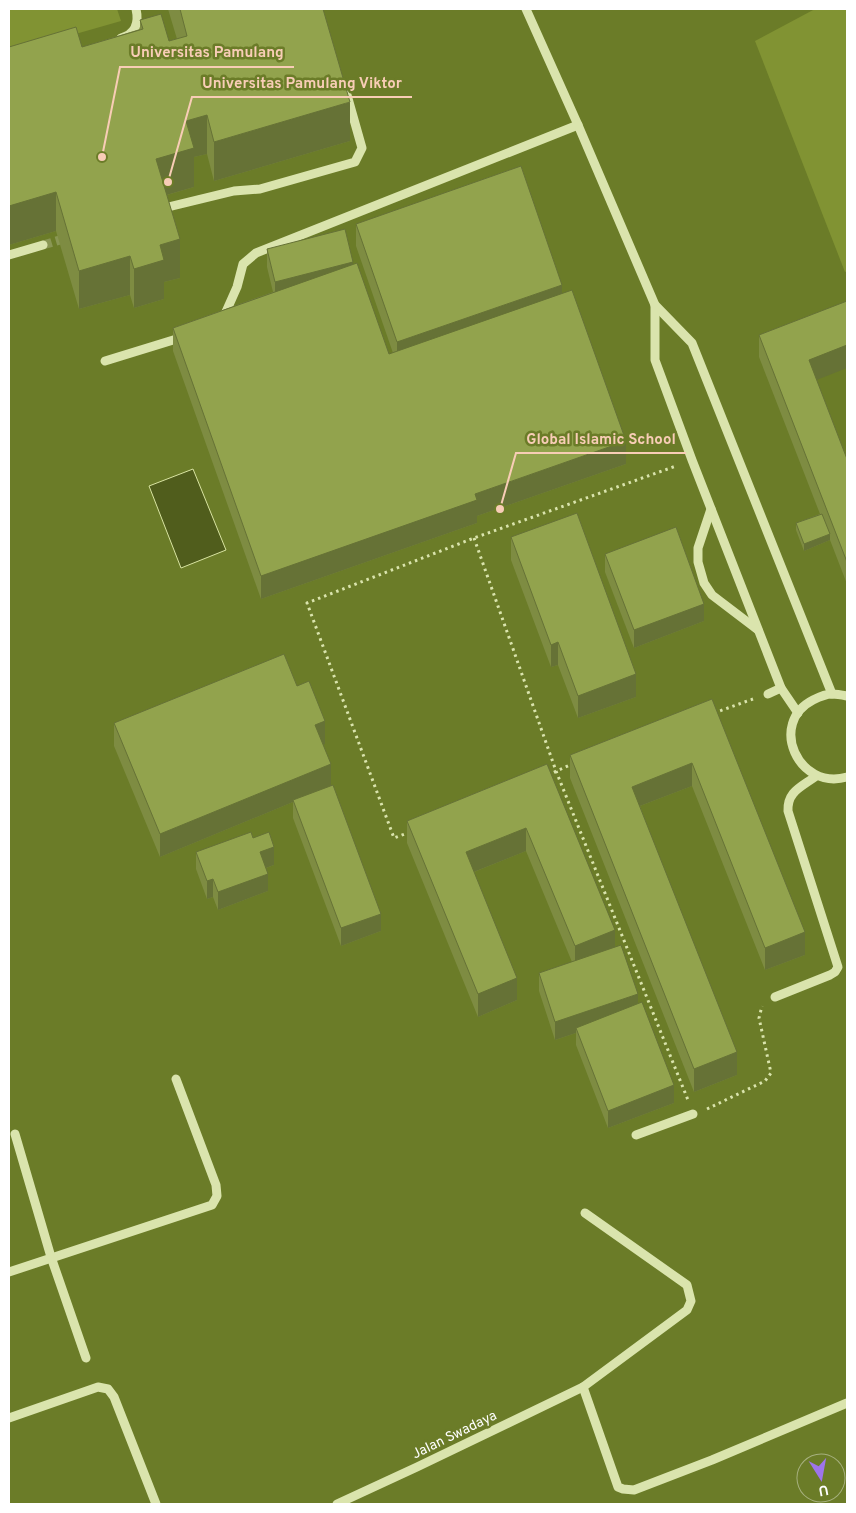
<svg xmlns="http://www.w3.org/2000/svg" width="856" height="1513" font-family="Overpass,sans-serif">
<rect width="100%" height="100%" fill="#6b7c28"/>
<g fill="#819333">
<polygon points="9,9 117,9 121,21 9,53"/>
<polygon points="815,9 847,9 847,271 845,272 755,41"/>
</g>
<polygon fill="#505d1c" stroke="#d9e4a2" points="193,469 226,550 181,568 149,486"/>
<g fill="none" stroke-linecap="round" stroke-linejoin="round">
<polyline stroke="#899653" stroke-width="9" stroke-dasharray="9 4.5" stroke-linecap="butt" points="43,245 70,237"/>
<g stroke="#dae4ad" stroke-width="3" stroke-dasharray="2.5 4" stroke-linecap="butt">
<polyline points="474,538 556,771 688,1100"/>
<polyline points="714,713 753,699"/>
<polyline points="548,775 574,763"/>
<polyline points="410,832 394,838 307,603 474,538 676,466"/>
<polyline points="707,1109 765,1081 771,1073 759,1018 762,1006"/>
</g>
<g stroke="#dae4ad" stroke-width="9">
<polyline points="526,9 578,125 655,305 692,343 832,694"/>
<path d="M 121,38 C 136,34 139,22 136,9"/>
<polyline points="164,208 234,191 260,189 355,162 362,148 347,95"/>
<polyline points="9,255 43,245"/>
<polyline points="655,305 655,360 692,460 781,688 798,713"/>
<polyline points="221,318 225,314 237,287 243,264 256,253 578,125"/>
<polyline points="105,361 183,337"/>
<polyline points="711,509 698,548 698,562 704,583 712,595 758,630"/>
<polyline points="768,694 781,688"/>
<path d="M 847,696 C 842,695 837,694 832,694 C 825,694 819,697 813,700 C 768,723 798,791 847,777"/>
<path d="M 775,997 L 830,975 L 835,972 L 838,967 L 788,811 C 787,791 802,787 816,776"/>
<polyline points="15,1134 51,1257 86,1358"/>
<polyline points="636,1135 693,1114"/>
<polyline points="9,1272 212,1205 217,1196 216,1185 176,1079"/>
<polyline points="583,1387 618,1487 623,1489 634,1490 712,1460 847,1403"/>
<polyline points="9,1418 98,1387 108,1389 114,1397 156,1504"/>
<polyline points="337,1504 417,1467 583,1387 687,1310 691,1301 687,1285 585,1213"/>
</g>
</g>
<g fill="#7e8c42">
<polygon points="168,9 323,9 350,141 214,181 207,154 194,157 194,187 167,195 180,278 164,282 164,299 134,308 130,295 79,309 56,231 9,245 82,47 140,29 140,20 169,41 177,39"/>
<polygon points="356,224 562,293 626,464 477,516 477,523 261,599 173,351 173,328 273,292 267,267 267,249 353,264 389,354 393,353 356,246"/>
<polygon points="759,335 816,380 847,459 847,584 830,540 804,551 796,530 796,523 820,514 759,357"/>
<polygon points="511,537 636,697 578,718 558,665 551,667 511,560"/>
<polygon points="605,554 704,621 634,648 605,572"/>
<polygon points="297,686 325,744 323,744 331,786 381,931 341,946 293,818 293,802 160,857 114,746 114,723"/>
<polygon points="712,699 805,955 765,970 692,786 640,806 737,1075 694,1092 570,778 570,755"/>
<polygon points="547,764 615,947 638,1004 674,1103 608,1128 576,1045 576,1033 555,1040 539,991 539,973 572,962 526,851 474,872 517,1000 478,1017 407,843 407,821"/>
<polygon points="196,852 274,865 266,868 268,891 218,910 213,897 207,899 196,869"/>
</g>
<g fill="#667236">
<polygon points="350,102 350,141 214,181 214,142"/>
<polygon points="207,115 207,154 194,157 194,187 156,198 156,159 186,121"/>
<polygon points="56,192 56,231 9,245 9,206"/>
<polygon points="180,239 180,278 164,282 164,299 134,308 134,269 160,245"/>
<polygon points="130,256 130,295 79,309 79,271"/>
<polygon points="353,262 353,280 275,300 275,282"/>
<polygon points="562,285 562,307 397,365 397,342"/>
<polygon points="847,345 847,368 809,383 809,360"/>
<polygon points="626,441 626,464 477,516 477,523 261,599 261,576 475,494"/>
<polygon points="830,534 830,540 804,551 804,544"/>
<polygon points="704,604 704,621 634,648 634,630"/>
<polygon points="558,642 558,665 551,667 551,645"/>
<polygon points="636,674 636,697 578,718 578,696"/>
<polygon points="325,721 325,744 315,748 315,725"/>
<polygon points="692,763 692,786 632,809 632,787"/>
<polygon points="331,764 331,786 293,800 293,802 160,857 160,834"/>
<polygon points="526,828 526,851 466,875 466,852"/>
<polygon points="274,847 274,865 260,870 260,852"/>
<polygon points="268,874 268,891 218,910 218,892"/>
<polygon points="213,879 213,897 207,899 207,881"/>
<polygon points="381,914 381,931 341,946 341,928"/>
<polygon points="615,930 615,953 575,969 575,946"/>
<polygon points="805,932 805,955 765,970 765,948"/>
<polygon points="517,978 517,1000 478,1017 478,994"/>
<polygon points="638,994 638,1012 576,1028 576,1033 555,1040 555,1022"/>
<polygon points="737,1052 737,1075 694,1092 694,1069"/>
<polygon points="674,1085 674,1103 608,1128 608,1111"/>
</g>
<g fill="#92a34d" stroke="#667236">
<polygon points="180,9 323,9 350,102 214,142 207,115 186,121 194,148 156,159 180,239 160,245 164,260 134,269 130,256 79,271 56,192 9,206 9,47 76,27 82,47 143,29 140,20 161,14 169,41 187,36"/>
<polygon points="521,166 562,285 397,342 356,224"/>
<polygon points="345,229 353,262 275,282 267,249"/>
<polygon points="357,263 389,354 572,290 626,441 475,494 477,500 261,576 173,328"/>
<polygon points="847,301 847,345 809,360 847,459 847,562 759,335"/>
<polygon points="577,513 636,674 578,696 558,642 551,645 511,537"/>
<polygon points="822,514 830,534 804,544 796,523"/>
<polygon points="676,527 704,604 634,630 605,554"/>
<polygon points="284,654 297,686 309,681 325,721 315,725 331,764 160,834 114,723"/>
<polygon points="712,699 805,932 765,948 692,763 632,787 737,1052 694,1069 570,755"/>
<polygon points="547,764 615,930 575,946 526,828 466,852 517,978 478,994 407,821"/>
<polygon points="333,785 381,914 341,928 293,800"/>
<polygon points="251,832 253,838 269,832 274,847 260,852 268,874 218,892 213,879 207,881 196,852"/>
<polygon points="621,945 638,994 555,1022 539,973"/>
<polygon points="642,1002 674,1085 608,1111 576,1028"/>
</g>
<g text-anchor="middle" stroke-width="5" stroke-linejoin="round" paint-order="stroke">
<g font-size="14" fill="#fff" stroke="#6b7c28">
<text transform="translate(454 1434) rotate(-26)" y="5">Jalan Swadaya</text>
</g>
</g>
<path fill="none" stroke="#f8cdb6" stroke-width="2" d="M102 157L120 67H294M168 182L192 97H412M500 509L516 453H686"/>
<g fill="#f8cdb6" stroke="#6b7c28" stroke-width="2">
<circle cx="102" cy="157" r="5"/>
<circle cx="168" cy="182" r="5"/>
<circle cx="500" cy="509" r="5"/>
</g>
<g font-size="15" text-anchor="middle" font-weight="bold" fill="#f8cdb6" stroke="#6b7c28" stroke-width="5" stroke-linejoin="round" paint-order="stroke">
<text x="207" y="57">Universitas Pamulang</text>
<text x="302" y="88">Universitas Pamulang Viktor</text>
<text x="601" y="444">Global Islamic School</text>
</g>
<rect width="856" height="1513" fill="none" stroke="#ffffff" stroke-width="20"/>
<g transform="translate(821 1478) rotate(169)"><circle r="24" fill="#6b7c28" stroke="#a6b07e"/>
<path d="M0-4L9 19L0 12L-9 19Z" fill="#9e74eb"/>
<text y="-8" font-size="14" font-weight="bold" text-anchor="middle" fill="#ffffff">U</text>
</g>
</svg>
